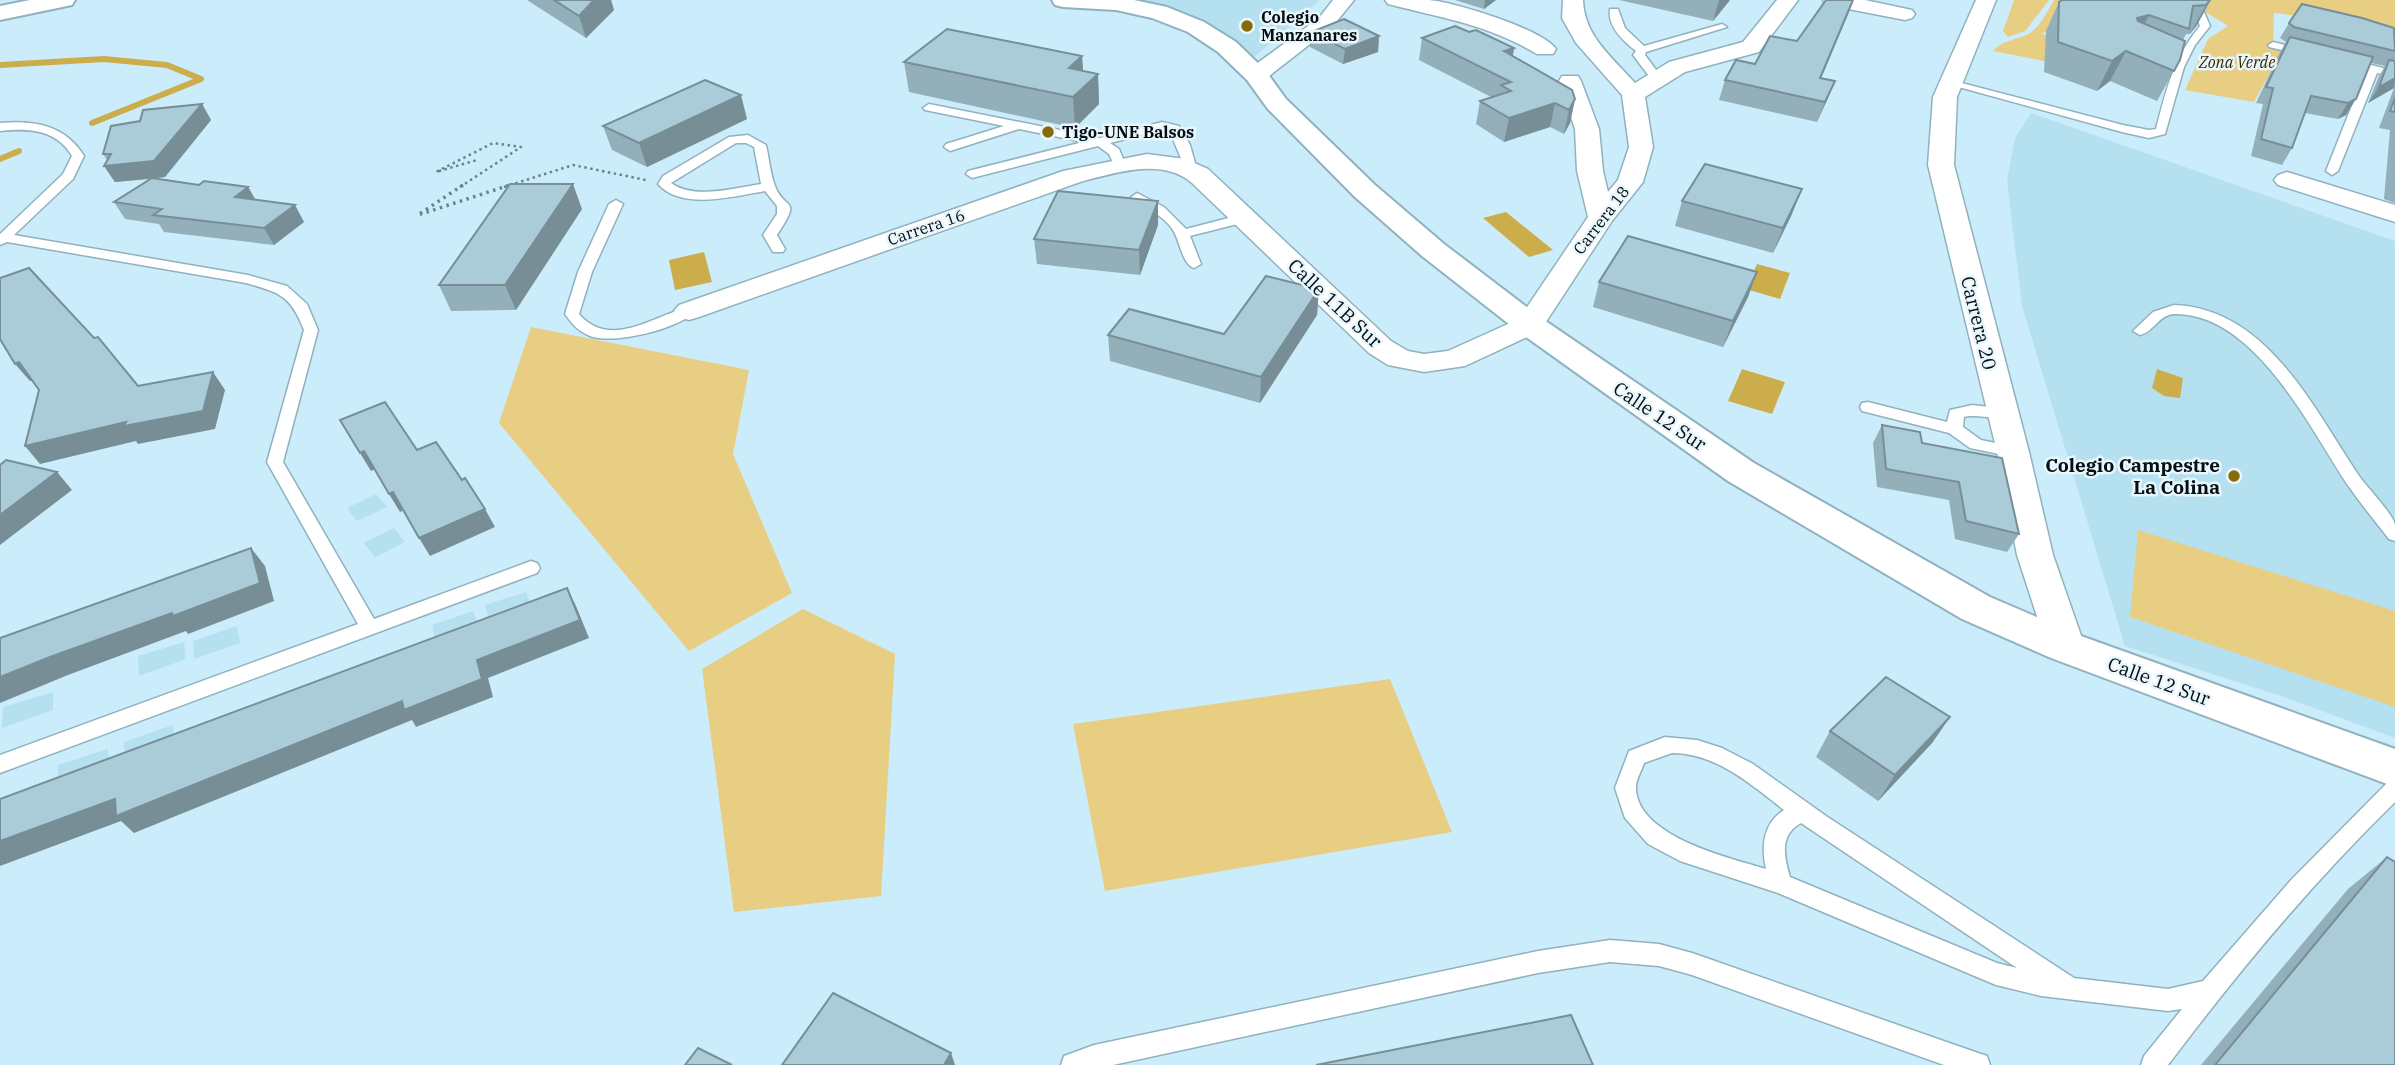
<svg xmlns="http://www.w3.org/2000/svg" width="2395" height="1065" font-family="'IBM Plex Serif',serif">
<rect width="100%" height="100%" fill="#cbedfb"/>
<g fill="#b5e0f0">
<polygon points="1134,0 1320,0 1253,58 1223,37 1132,2"/>
<polygon points="2031,113 2395,241 2395,738 2284,697 2125,646 2022,306 2007,181 2015,138"/>
<polygon points="376,494 387,507 357,521 347,508"/>
<polygon points="394,528 405,542 375,557 364,543"/>
<polygon points="526,592 532,607 490,623 485,605"/>
<polygon points="473,611 479,627 436,643 432,625"/>
<polygon points="237,626 240,643 194,659 193,641"/>
<polygon points="184,642 186,659 139,676 138,656"/>
<polygon points="53,692 53,710 2,728 3,707"/>
<polygon points="173,725 174,744 125,763 124,742"/>
<polygon points="108,749 109,768 58,787 58,765"/>
</g>
<g fill="#e7ce82">
<polygon points="2014,0 2049,0 2025,31 2008,37 2003,31"/>
<path d="M 2054,0 L 2395,0 L 2395,44 L 2300,16 L 2274,13 L 2273,45 L 2282,51 L 2254,102 L 2185,90 L 2208,39 L 2228,26 L 2199,8 L 2041,33 L 2075,52 L 2044,61 L 1993,51 C 2002,40 2018,40 2030,33 C 2041,25 2047,12 2054,0 Z"/>
<polygon points="531,327 749,370 733,454 792,593 689,651 499,423"/>
<polygon points="2138,530 2395,611 2395,707 2130,617"/>
<polygon points="803,609 895,654 881,896 734,912 702,669"/>
<polygon points="1390,679 1452,832 1105,891 1073,724"/>
</g>
<g fill="#ccad4c">
<polygon points="1506,212 1553,250 1529,257 1483,218"/>
<polygon points="704,252 712,282 675,290 669,260"/>
<polygon points="1757,264 1790,273 1780,299 1746,289"/>
<polygon points="1742,369 1785,382 1772,414 1728,401"/>
<polygon points="2157,369 2183,378 2180,398 2164,396 2152,388"/>
</g>
<g fill="none" stroke-linecap="round" stroke-linejoin="round">
<g stroke="#ccad4c" stroke-width="6">
<polyline points="0,65 104,59 167,65 201,79 92,123"/>
<polyline points="0,159 19,151"/>
</g>
<defs>
<g id="service">
<path d="M 2180,5 L 2204,12 L 2210,26 L 2195,45 L 2184,67 L 2165,134 L 2149,138 L 2122,132 L 1944,83 L 1950,80 L 2123,125 L 2149,130 L 2156,129 C 2166,90 2174,57 2200,26 L 2196,16 L 2176,10 L 2175,8 Z"/>
<path d="M 1610,9 L 1618,9 L 1625,28 L 1644,46 L 1722,24 L 1727,27 L 1646,52 L 1645,55 L 1662,78 L 1656,81 L 1652,80 L 1633,55 L 1636,51 C 1623,41 1607,26 1610,9 Z"/>
<polygon points="2273,42 2310,51 2312,53 2306,56 2269,47 2268,45"/>
<polygon points="2347,59 2395,71 2395,77 2377,73 2338,171 2332,175 2326,171 2366,70 2343,64 2341,62"/>
<polygon points="929,104 1100,138 1162,122 1179,126 1190,145 1197,170 1191,174 1187,173 1170,132 1162,130 1110,143 1119,149 1126,166 1124,169 1116,169 1109,154 1098,146 972,178 966,174 968,171 1083,142 1019,129 950,151 944,147 946,144 1004,126 925,110 923,108"/>
<path d="M 0,123 C 34,120 65,125 84,156 L 73,179 L 14,235 L 248,275 L 287,286 L 307,304 L 318,330 L 283,462 L 374,619 L 531,561 L 537,563 L 540,568 L 537,573 L 0,773 L 0,755 L 358,624 L 267,462 L 304,330 C 290,295 280,293 246,283 L 7,242 L 0,245 L 0,234 L 63,174 L 72,156 C 56,129 28,128 0,131 Z"/>
<path d="M 748,135 L 766,145 C 769,158 770,171 774,183 C 783,213 804,194 777,235 L 785,249 L 783,252 L 773,252 L 763,235 L 777,214 L 777,206 L 765,191 C 734,196 682,211 658,184 L 663,176 L 729,137 ZM 736,143 L 746,143 L 754,147 L 761,184 C 735,188 694,200 671,183 Z"/>
<path d="M 1137,193 L 1164,207 L 1186,229 L 1244,214 L 1251,218 L 1249,221 L 1190,236 L 1201,264 L 1194,268 C 1182,264 1180,241 1173,230 C 1164,216 1147,208 1132,200 L 1131,197 Z"/>
<path d="M 616,200 L 623,204 L 592,272 L 579,314 C 610,350 653,316 689,307 L 696,311 C 678,329 614,345 590,336 C 578,331 572,324 565,314 L 578,272 L 609,204 Z"/>
<path d="M 2174,305 C 2266,308 2313,407 2357,473 C 2365,486 2393,513 2395,525 C 2395,530 2395,536 2395,541 L 2389,539 C 2375,521 2360,503 2347,484 C 2310,428 2254,313 2175,314 C 2159,314 2154,332 2140,335 L 2133,331 L 2153,312 Z"/>
<path d="M 1868,402 L 1947,422 L 1950,410 L 1972,405 L 2009,409 L 2011,413 C 2000,423 1978,413 1964,417 L 1963,427 L 1981,440 L 2019,448 L 2021,452 L 2013,457 L 1970,448 L 1949,433 L 1862,411 L 1860,407 L 1862,403 Z"/>
<path d="M 1665,737 L 1697,740 L 1722,748 L 1753,764 L 1826,816 L 2074,978 L 2168,989 L 2203,981 L 2291,880 L 2388,782 L 2395,779 L 2395,802 C 2312,883 2238,972 2168,1065 L 2141,1065 L 2144,1056 L 2182,1009 L 2168,1011 L 2041,996 L 1996,985 L 1778,893 L 1680,861 L 1648,844 L 1625,818 L 1615,788 L 1629,751 ZM 1672,753 C 1716,753 1752,785 1784,810 C 1763,823 1761,847 1766,869 C 1730,858 1638,837 1636,789 C 1635,781 1642,770 1644,763 ZM 1801,823 L 2017,968 L 1997,963 L 1790,877 C 1784,857 1779,835 1801,823 Z"/>
<polygon points="1610,940 1659,944 1692,953 1978,1053 1987,1056 1990,1065 1944,1065 1692,975 1659,966 1610,962 1538,973 1113,1065 1061,1065 1064,1056 1094,1045 1538,951"/>
</g>
<g id="minor">
<polygon points="1333,0 1354,0 1333,26 1264,80 1248,80 1245,75 1248,70 1319,18"/>
<path d="M 1385,0 C 1399,0 1414,0 1429,0 C 1454,2 1542,29 1556,49 L 1553,54 L 1537,54 C 1484,23 1445,19 1388,4 Z"/>
<path d="M 1563,0 L 1583,0 C 1584,36 1612,57 1635,83 L 1669,62 L 1743,42 L 1777,0 L 1798,0 L 1759,52 L 1685,72 L 1645,97 L 1653,147 L 1643,182 L 1612,221 L 1540,331 L 1465,366 L 1424,372 L 1388,365 L 1369,353 L 1192,183 C 1162,157 1115,173 1080,182 L 699,317 L 689,320 L 679,317 L 674,311 L 679,305 L 1063,171 L 1147,154 L 1185,159 L 1208,169 L 1391,341 L 1408,351 L 1424,354 L 1448,351 L 1519,319 L 1588,217 L 1577,171 L 1575,129 L 1559,81 L 1562,76 L 1578,76 L 1581,81 L 1599,129 L 1603,171 L 1608,192 L 1618,180 L 1629,147 L 1622,95 L 1576,43 L 1562,18 Z"/>
<polygon points="1823,0 1865,0 1912,10 1915,14 1912,18 1905,20 1833,6 1826,4"/>
<polygon points="1976,0 1996,0 1957,97 1954,165 2029,452 2053,555 2085,647 2079,657 2066,662 2053,657 2047,647 2017,555 1997,452 1928,165 1933,97"/>
<polygon points="2287,172 2395,205 2395,222 2278,185 2274,180 2278,175"/>
</g>
<polygon id="tertiary" points="30,0 75,0 72,5 0,20 0,6"/>
<polygon id="secondary" points="1052,0 1134,0 1167,7 1204,22 1236,42 1265,70 1286,99 1375,185 1444,244 1541,318 1754,463 1990,597 2081,636 2395,749 2395,787 2051,658 1962,619 1728,481 1519,332 1422,256 1355,197 1268,109 1247,80 1218,52 1188,32 1152,18 1116,10 1063,7 1055,5"/>
</defs>
<use href="#service" stroke="#90b1be" stroke-width="3"/>
<use href="#minor" stroke="#90b1be" stroke-width="3"/>
<use href="#tertiary" stroke="#90b1be" stroke-width="4"/>
<use href="#secondary" stroke="#90b1be" stroke-width="4"/>
<g stroke="#6b818b" stroke-width="2.5" stroke-dasharray="2.5 3.5" stroke-linecap="butt">
<polyline points="460,187 521,147 493,143 436,172 477,160"/>
<polyline points="504,187 573,165 646,180"/>
</g>
<polyline stroke="#6b818b" stroke-width="3.5" stroke-dasharray="2.5 4.5" stroke-linecap="butt" points="463,185 418,215 510,185"/>
<use href="#service" fill="#fff" fill-rule="evenodd"/>
<use href="#minor" fill="#fff" fill-rule="evenodd"/>
<use href="#tertiary" fill="#fff" fill-rule="evenodd"/>
<use href="#secondary" fill="#fff" fill-rule="evenodd"/>
</g>
<g fill="#92afba">
<polygon points="527,0 611,0 614,10 586,38"/>
<polygon points="1455,0 1496,0 1484,9"/>
<polygon points="1619,0 1730,0 1713,21"/>
<polygon points="2211,0 2197,25 2190,34 2186,34 2183,40 2180,60 2157,101 2110,81 2097,91 2044,72 2046,31 2059,2"/>
<polygon points="1849,12 1821,78 1835,81 1827,100 1817,122 1719,100 1725,80"/>
<polygon points="2289,23 2395,29 2395,203 2384,199 2390,130 2379,128 2394,88 2368,103 2379,76 2385,66 2371,63 2346,115 2338,119 2305,113 2292,148 2282,165 2251,156 2263,104 2256,103 2280,52 2286,42 2280,38"/>
<polygon points="1311,32 1379,36 1378,52 1343,64 1310,47"/>
<polygon points="1469,32 1514,48 1513,56 1575,99 1570,123 1564,134 1550,127 1504,142 1476,124 1480,101 1491,97 1419,60 1422,38"/>
<polygon points="1082,56 1083,71 1098,74 1099,104 1075,128 909,92 904,62"/>
<polygon points="202,104 211,120 165,177 154,178 199,185 248,187 255,199 304,222 274,245 164,232 159,224 125,219 114,202 151,179 115,182 104,166 107,160 103,154"/>
<polygon points="747,119 647,167 612,150 603,126"/>
<polygon points="1682,201 1792,214 1773,253 1675,226"/>
<polygon points="582,209 516,310 451,311 439,285"/>
<polygon points="1158,225 1140,275 1037,264 1034,239"/>
<polygon points="1757,272 1748,297 1723,347 1593,307 1599,282"/>
<polygon points="1319,289 1317,315 1260,403 1110,361 1108,335 1224,334"/>
<polygon points="1882,425 1922,443 2019,534 2007,552 1955,539 1949,500 1877,487 1873,443"/>
<polygon points="1950,717 1932,743 1878,801 1816,757 1830,731"/>
<polygon points="2387,857 2395,1065 2201,1065 2348,889"/>
</g>
<g fill="#778e97">
<polygon points="594,0 611,0 614,10 586,38 579,16"/>
<polygon points="1485,0 1496,0 1484,9"/>
<polygon points="1719,0 1730,0 1713,21"/>
<polygon points="1854,0 1849,12 1813,97 1820,78"/>
<polygon points="2210,0 2197,25 2190,34 2206,5"/>
<polygon points="2149,15 2134,44 2137,18"/>
<polygon points="1379,36 1378,52 1343,64 1345,49"/>
<polygon points="1514,48 1510,70 1504,51"/>
<polygon points="2126,51 2110,81 2097,91 2112,61"/>
<polygon points="1082,56 1084,86 1069,68"/>
<polygon points="1098,74 1099,104 1075,128 1073,97"/>
<polygon points="2395,78 2394,88 2368,103 2379,87"/>
<polygon points="1835,81 1827,100 1817,122 1825,102"/>
<polygon points="741,95 747,119 647,167 639,143"/>
<polygon points="1575,99 1570,123 1564,134 1569,110"/>
<polygon points="2356,99 2346,115 2338,119 2348,103"/>
<polygon points="1555,103 1550,127 1504,142 1509,118"/>
<polygon points="202,104 211,120 165,177 115,182 104,166"/>
<polygon points="573,184 582,209 516,310 505,285"/>
<polygon points="248,187 258,204 235,197"/>
<polygon points="1802,189 1792,214 1773,253 1783,228"/>
<polygon points="1158,201 1158,225 1140,275 1139,250"/>
<polygon points="295,205 304,222 274,245 264,228"/>
<polygon points="1757,272 1748,297 1723,347 1733,321"/>
<polygon points="1319,289 1317,315 1260,403 1261,377"/>
<polygon points="19,362 34,380 30,381 15,364"/>
<polygon points="213,372 225,390 215,429 138,444 136,441 40,464 25,446"/>
<polygon points="364,451 375,469 371,471 360,453"/>
<polygon points="57,472 72,490 0,545 0,515"/>
<polygon points="393,492 404,510 400,512 389,494"/>
<polygon points="485,509 495,527 430,556 419,538"/>
<polygon points="251,548 265,566 274,601 188,634 186,631 68,675 0,703 0,677"/>
<polygon points="567,588 576,606 589,638 488,678 493,697 416,727 412,720 134,833 121,821 0,866 0,841 477,660"/>
<polygon points="1950,717 1932,743 1878,801 1895,775"/>
<polygon points="951,1053 955,1065 944,1065"/>
</g>
<g fill="#aacbd8" stroke="#778e97" stroke-width="2">
<polygon points="554,0 594,0 579,16"/>
<polygon points="1826,0 1853,0 1820,78 1835,81 1825,102 1725,80 1736,60 1755,64 1770,36 1797,41"/>
<polygon points="2062,0 2210,0 2206,5 2193,6 2189,29 2149,15 2137,18 2138,21 2185,41 2180,60 2174,71 2126,51 2112,61 2058,42 2059,2"/>
<polygon points="2302,4 2362,18 2394,28 2395,51 2294,27 2289,23"/>
<polygon points="1344,19 1379,36 1345,49 1311,32"/>
<polygon points="1455,26 1469,32 1476,30 1514,48 1504,51 1572,90 1575,99 1569,110 1555,103 1509,118 1480,101 1511,91 1501,85 1511,82 1422,38"/>
<polygon points="947,29 1082,56 1069,68 1098,74 1073,97 904,62"/>
<polygon points="2290,37 2373,57 2356,99 2348,103 2311,96 2292,148 2261,139 2273,88 2266,87"/>
<polygon points="2389,60 2395,61 2395,78 2379,87"/>
<polygon points="705,80 741,95 639,143 603,126"/>
<polygon points="2395,98 2395,112 2390,111"/>
<polygon points="202,104 154,161 104,166 111,154 103,154 111,126 140,121 143,110"/>
<polygon points="1705,164 1802,189 1783,228 1682,201"/>
<polygon points="152,178 199,185 204,181 248,187 235,197 295,205 264,228 153,215 162,209 114,202"/>
<polygon points="510,184 573,184 505,285 439,285"/>
<polygon points="1058,191 1158,201 1139,250 1034,239"/>
<polygon points="1628,236 1757,272 1733,321 1599,282"/>
<polygon points="29,268 94,338 98,337 138,386 213,372 203,411 124,426 126,422 25,446 39,390 19,362 15,364 0,339 0,278"/>
<polygon points="1266,276 1319,289 1261,377 1108,335 1129,309 1224,334"/>
<polygon points="385,402 417,450 436,442 462,480 465,478 485,509 419,538 393,492 389,494 364,451 360,453 340,420"/>
<polygon points="1882,425 1920,432 1922,443 2002,458 2019,534 1966,521 1959,482 1886,469"/>
<polygon points="6,460 57,472 0,515 0,465"/>
<polygon points="251,548 260,583 173,616 172,613 50,657 0,677 0,638"/>
<polygon points="567,588 580,620 477,660 482,679 404,710 402,701 116,816 115,799 0,841 0,799"/>
<polygon points="1886,677 1950,717 1895,775 1830,731"/>
<polygon points="2387,857 2395,862 2395,1065 2215,1065"/>
<polygon points="833,993 951,1053 944,1065 782,1065"/>
<polygon points="1571,1015 1593,1065 1316,1065"/>
<polygon points="698,1048 732,1065 685,1065"/>
</g>
<g fill="#866c09" stroke="#e9f7fc" stroke-width="2.5">
<circle cx="1247" cy="26" r="7"/>
<circle cx="1048" cy="132" r="7"/>
<circle cx="2234" cy="476" r="7"/>
</g>
<g text-anchor="middle" stroke-width="5" stroke-linejoin="round" paint-order="stroke">
<g font-size="16" font-weight="bold" fill="#040e13" stroke="#e9f7fc" text-anchor="start">
<text x="1261" y="23">Colegio<tspan x="1261" dy="18">Manzanares</tspan></text>
<text x="1062" y="138">Tigo-UNE Balsos</text>
</g>
<g font-size="16" font-style="italic" fill="#372a00" stroke="#e9f7fc">
<text x="2237" y="68">Zona Verde</text>
</g>
<g font-size="16" fill="#040e13" stroke="#e9f7fc">
<text transform="translate(1601 220) rotate(-53)" y="6">Carrera 18</text>
<text transform="translate(926 227) rotate(-19)" y="6">Carrera 16</text>
</g>
<g font-size="19" fill="#040e13" stroke="#e9f7fc">
<text transform="translate(1335 303) rotate(43)" y="7">Calle 11B Sur</text>
<text transform="translate(1979 323) rotate(76)" y="7">Carrera 20</text>
<text transform="translate(1660 416) rotate(34)" y="7">Calle 12 Sur</text>
<text transform="translate(2159 681) rotate(20)" y="7">Calle 12 Sur</text>
</g>
<g font-size="19" font-weight="bold" fill="#040e13" stroke="#e9f7fc" text-anchor="end">
<text x="2220" y="472">Colegio Campestre<tspan x="2220" dy="22">La Colina</tspan></text>
</g>
</g>
</svg>
